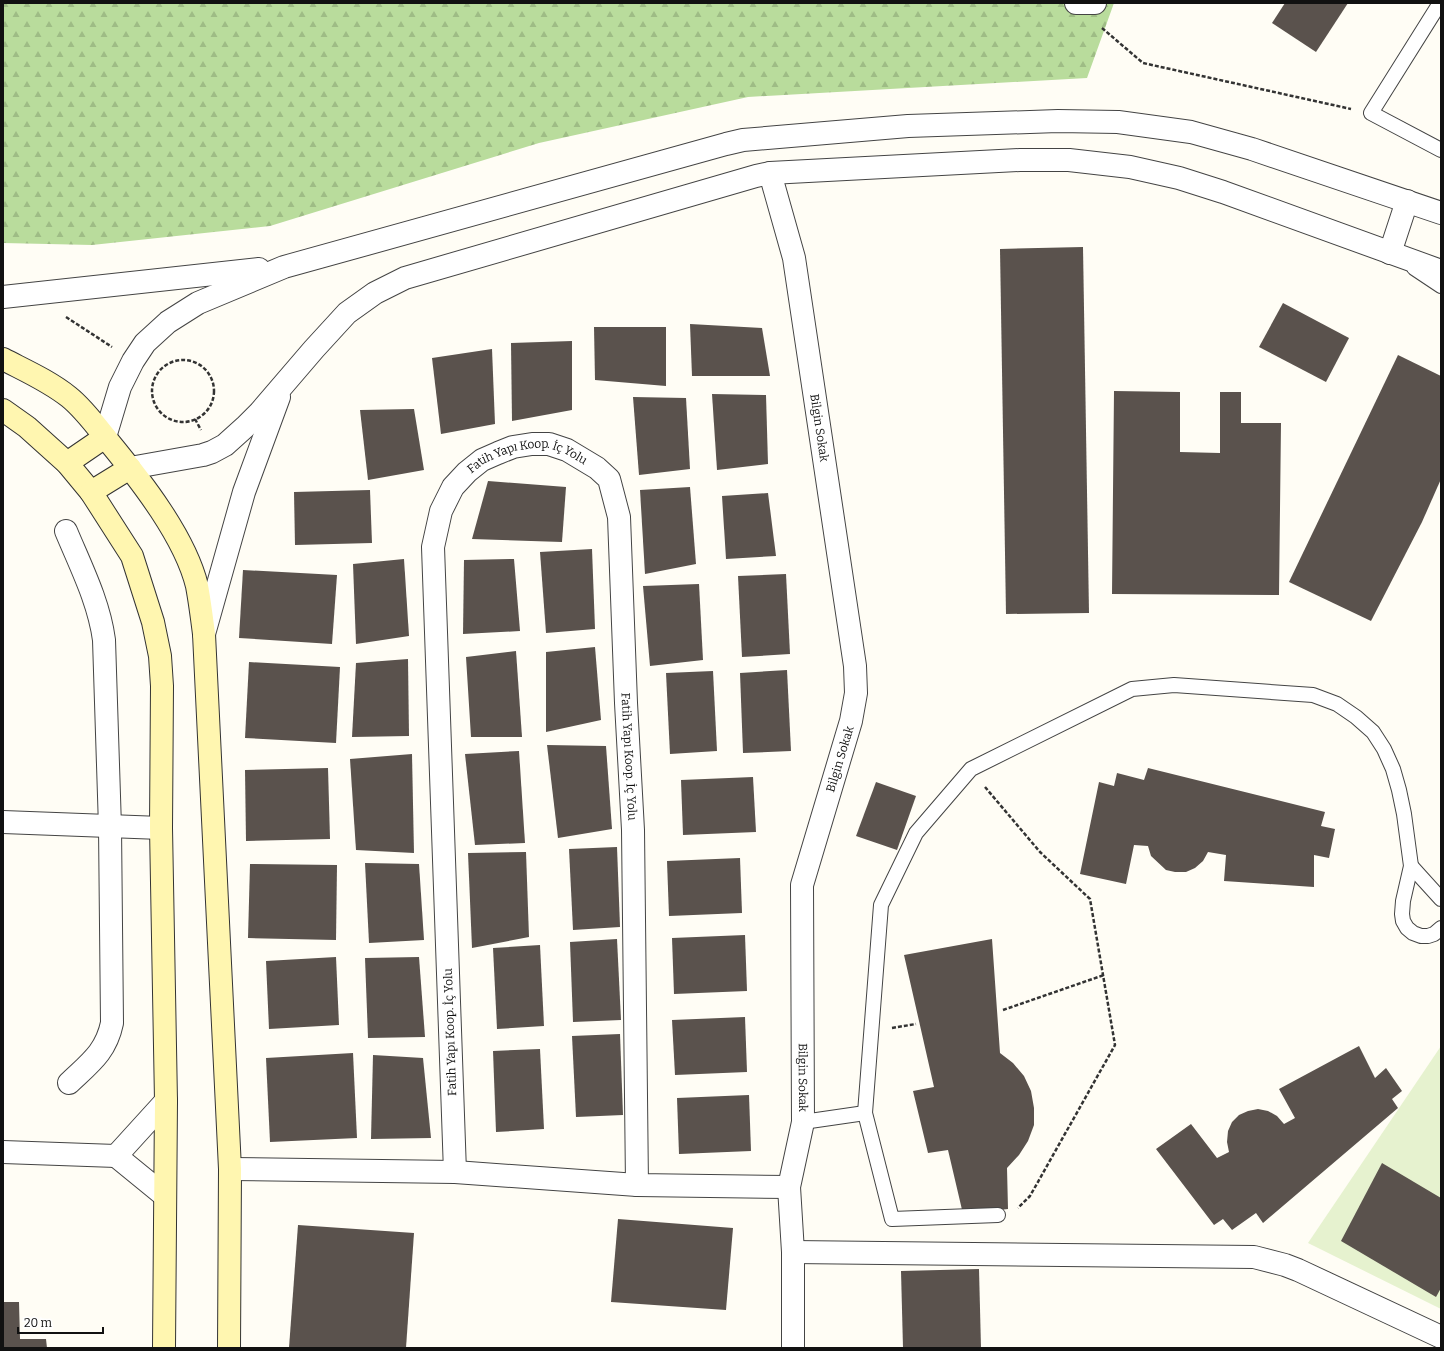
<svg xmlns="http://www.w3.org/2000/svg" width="1444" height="1351" font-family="Bitter,serif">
<defs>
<pattern id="forest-firs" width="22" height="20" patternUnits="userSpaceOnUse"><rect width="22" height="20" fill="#b9dc9c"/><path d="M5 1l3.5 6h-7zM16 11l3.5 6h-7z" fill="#9ebc85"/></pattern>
</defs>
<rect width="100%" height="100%" fill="#fffdf5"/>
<polygon fill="url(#forest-firs)" points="3,3 1114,3 1087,78 748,97 539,143 270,226 92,245 3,243"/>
<polygon fill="#e6f2cf" points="1441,1046 1441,1309 1308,1243"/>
<g fill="#5a524d">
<polygon points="1285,3 1348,3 1316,52 1272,23"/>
<polygon points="1083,247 1089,613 1006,614 1000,249"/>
<polygon points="1283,303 1349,338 1326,382 1259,347"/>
<polygon points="690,324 762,328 770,376 692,376"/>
<polygon points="594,327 666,327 666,386 595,380"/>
<polygon points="572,341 572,410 512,421 511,343"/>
<polygon points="492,349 495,424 441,434 432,358"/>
<polygon points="1398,355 1441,376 1441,479 1422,522 1371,621 1289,582"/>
<polygon points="1114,391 1180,392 1180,452 1220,453 1220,392 1241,392 1241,423 1281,423 1279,595 1112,594"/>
<polygon points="712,394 766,395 768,464 717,470"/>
<polygon points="633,397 686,398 690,469 639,475"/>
<polygon points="414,409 424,470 368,480 360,410"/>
<polygon points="488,481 566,487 562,542 472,539"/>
<polygon points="690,487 696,564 645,574 640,490"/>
<polygon points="370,490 372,543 295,545 294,492"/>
<polygon points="768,493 776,556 726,559 722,496"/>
<polygon points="592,549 595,629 546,633 540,552"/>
<polygon points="404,559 409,636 356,644 353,564"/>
<polygon points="514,559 520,631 463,634 464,560"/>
<polygon points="243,570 337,575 332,644 239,638"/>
<polygon points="786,574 790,654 742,657 738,576"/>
<polygon points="699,584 703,660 650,666 643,586"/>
<polygon points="595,647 601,720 546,732 546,652"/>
<polygon points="516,651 522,737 471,737 466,657"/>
<polygon points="408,659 409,736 352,737 356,663"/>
<polygon points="249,662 340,667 336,743 245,738"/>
<polygon points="787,670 791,751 743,753 740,673"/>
<polygon points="713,671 717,751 670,754 666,673"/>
<polygon points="547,745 606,746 612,829 558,838"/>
<polygon points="519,751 525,843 475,845 465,754"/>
<polygon points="412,754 414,853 356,850 350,759"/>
<polygon points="328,768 330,839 246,841 245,770"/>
<polygon points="1148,768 1325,812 1321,826 1335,829 1329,858 1314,855 1314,887 1224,881 1226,855 1208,852 1203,861 1195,868 1186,872 1175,872 1166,870 1151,856 1148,846 1134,845 1126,884 1080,874 1099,782 1114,786 1117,773 1144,780"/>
<polygon points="753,777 756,832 683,835 681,780"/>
<polygon points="876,782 916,796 897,850 856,836"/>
<polygon points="617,847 620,927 573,930 569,849"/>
<polygon points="526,852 529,937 472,948 468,853"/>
<polygon points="740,858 742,913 669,916 667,861"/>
<polygon points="365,863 419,864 424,940 369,943"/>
<polygon points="250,864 337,865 336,940 248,938"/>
<polygon points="745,935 747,991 674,994 672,938"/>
<polygon points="617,939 621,1020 573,1022 570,942"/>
<polygon points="992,939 1000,1053 1013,1063 1024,1076 1031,1091 1034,1108 1034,1125 1028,1141 1019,1155 1007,1168 1008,1209 963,1214 948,1150 928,1153 913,1091 934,1087 904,955"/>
<polygon points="540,945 544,1026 497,1029 493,948"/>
<polygon points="336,957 339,1025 269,1029 266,961"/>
<polygon points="419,957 425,1037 368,1038 365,958"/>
<polygon points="745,1017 747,1072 675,1075 672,1020"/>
<polygon points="620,1034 623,1115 576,1117 572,1036"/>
<polygon points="1359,1046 1375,1078 1386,1068 1402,1091 1392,1099 1398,1108 1263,1223 1256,1213 1232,1230 1223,1219 1214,1225 1156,1149 1191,1124 1217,1158 1229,1152 1227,1142 1228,1131 1232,1122 1239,1115 1248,1111 1258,1109 1268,1111 1277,1116 1284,1124 1295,1118 1279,1089"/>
<polygon points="540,1049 544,1129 496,1132 493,1051"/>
<polygon points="353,1053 357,1138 270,1142 266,1058"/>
<polygon points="373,1055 423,1058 431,1138 371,1139"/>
<polygon points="749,1095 751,1151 679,1154 677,1098"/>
<polygon points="1382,1163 1441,1198 1441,1288 1436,1297 1341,1241"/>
<polygon points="618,1219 733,1228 726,1310 611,1302"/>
<polygon points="298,1225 414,1233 406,1348 289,1348"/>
<polygon points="979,1269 981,1348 903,1348 901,1271"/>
<polygon points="3,1302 19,1302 20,1339 46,1339 47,1348 3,1348"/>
</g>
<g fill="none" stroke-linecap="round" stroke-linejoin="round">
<defs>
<g id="service">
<polyline points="1440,3 1371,113 1441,150"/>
<polyline points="1414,268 1441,286"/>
<polyline points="1411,866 1441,899"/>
<polyline points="803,1122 865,1113"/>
<polyline points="998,1215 892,1219 865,1113 881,905 916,833 971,769 1132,689 1174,685 1313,695 1337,704 1356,717 1373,732 1384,749 1393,769 1399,790 1404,814 1411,866 1403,901 1402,914 1403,921 1407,928 1413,933 1421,936 1428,936 1434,934 1441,928"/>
</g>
<g id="minor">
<polyline points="1076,3 1095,3"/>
<path id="s1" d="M 770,173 L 794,258 L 855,666 L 856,693 L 851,721 L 802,885 L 803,1122 L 789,1187 L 793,1252 L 793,1348"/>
<path d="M 66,531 C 81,567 99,602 104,640 L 110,827 L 112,1023 C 106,1052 90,1063 69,1083"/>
<polyline points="3,822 161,828"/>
<polyline points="3,1152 116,1156"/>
<polyline points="230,1169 455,1172 637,1185 789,1187"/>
<path id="s2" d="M 455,1172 L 433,547 L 441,511 L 453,487 L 467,472 L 482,460 L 498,453 L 513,447 L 532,444 L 549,444 L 567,450 L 597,468 L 609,479 L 619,517 L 626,703 L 633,830 L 637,1185"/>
<polyline points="165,1196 116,1156 166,1101"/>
<polyline points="793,1252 1254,1257 1285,1265 1298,1270 1441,1337"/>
</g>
<g id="tertiary">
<polyline points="1390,253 1407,201"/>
<polyline points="3,297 259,269"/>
<polyline points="105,437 120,387 133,361 145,343 168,322 198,303 284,267 726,144 743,140 908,126 1058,121 1118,122 1191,132 1252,149 1441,213"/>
<polyline points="130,468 203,455 212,452 225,445 245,427 260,412 314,349 347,313 375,293 405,278 756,176 770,173 1020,160 1069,160 1130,167 1179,178 1223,192 1441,271"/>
<polyline points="204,634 244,492 279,397"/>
</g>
<g id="secondary">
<path d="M 3,359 C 26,371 49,381 69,397 C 84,409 97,427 109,442 C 141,481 185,537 197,586 C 200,602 202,618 204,634 L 230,1169 L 229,1348"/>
<polyline points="3,410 27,427 67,463 91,492 132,556 153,622 160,656 162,686 161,828 166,1101 164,1348"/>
<polyline points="67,463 105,437"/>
<polyline points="91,492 130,468"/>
</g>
</defs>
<use href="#service" stroke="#444" stroke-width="16"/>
<use href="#minor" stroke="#444" stroke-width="24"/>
<use href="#tertiary" stroke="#444" stroke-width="24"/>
<use href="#secondary" stroke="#333" stroke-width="24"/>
<g stroke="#333" stroke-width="2.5" stroke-dasharray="4 2" stroke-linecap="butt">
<polyline points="1102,28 1143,63 1351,109"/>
<polyline points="66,317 112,347"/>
<circle cx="183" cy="391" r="31"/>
<polyline points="195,419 201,430"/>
<polyline points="985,787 1040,852 1090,899 1115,1045 1030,1196 1018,1208"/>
<polyline points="1003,1010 1104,975"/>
<polyline points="892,1028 916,1024"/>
</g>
<use href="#service" stroke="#fff" stroke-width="14"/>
<use href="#minor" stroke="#fff" stroke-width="22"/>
<use href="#tertiary" stroke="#fff" stroke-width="22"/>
<use href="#secondary" stroke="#fff6b0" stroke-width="22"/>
</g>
<g text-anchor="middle" stroke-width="4" stroke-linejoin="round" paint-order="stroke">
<g font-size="12" fill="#111" stroke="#fff">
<text dy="4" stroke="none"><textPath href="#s1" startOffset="260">Bilgin Sokak</textPath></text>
<text dy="4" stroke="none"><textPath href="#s2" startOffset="776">Fatih Yapı Koop. İç Yolu</textPath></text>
<text dy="4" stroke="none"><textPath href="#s2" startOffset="1148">Fatih Yapı Koop. İç Yolu</textPath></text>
<text transform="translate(840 759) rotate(-73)" y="4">Bilgin Sokak</text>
<text transform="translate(450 1032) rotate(-92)" y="4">Fatih Yapı Koop. İç Yolu</text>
<text dy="4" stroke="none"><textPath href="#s1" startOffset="920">Bilgin Sokak</textPath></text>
</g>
</g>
<rect width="1444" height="1351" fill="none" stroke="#111111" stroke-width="8"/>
<path d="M18 1327v6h85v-6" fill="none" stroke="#111111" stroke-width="2"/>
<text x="24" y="1327" font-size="12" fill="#111111" stroke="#ffffff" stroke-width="3" paint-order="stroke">20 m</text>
</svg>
